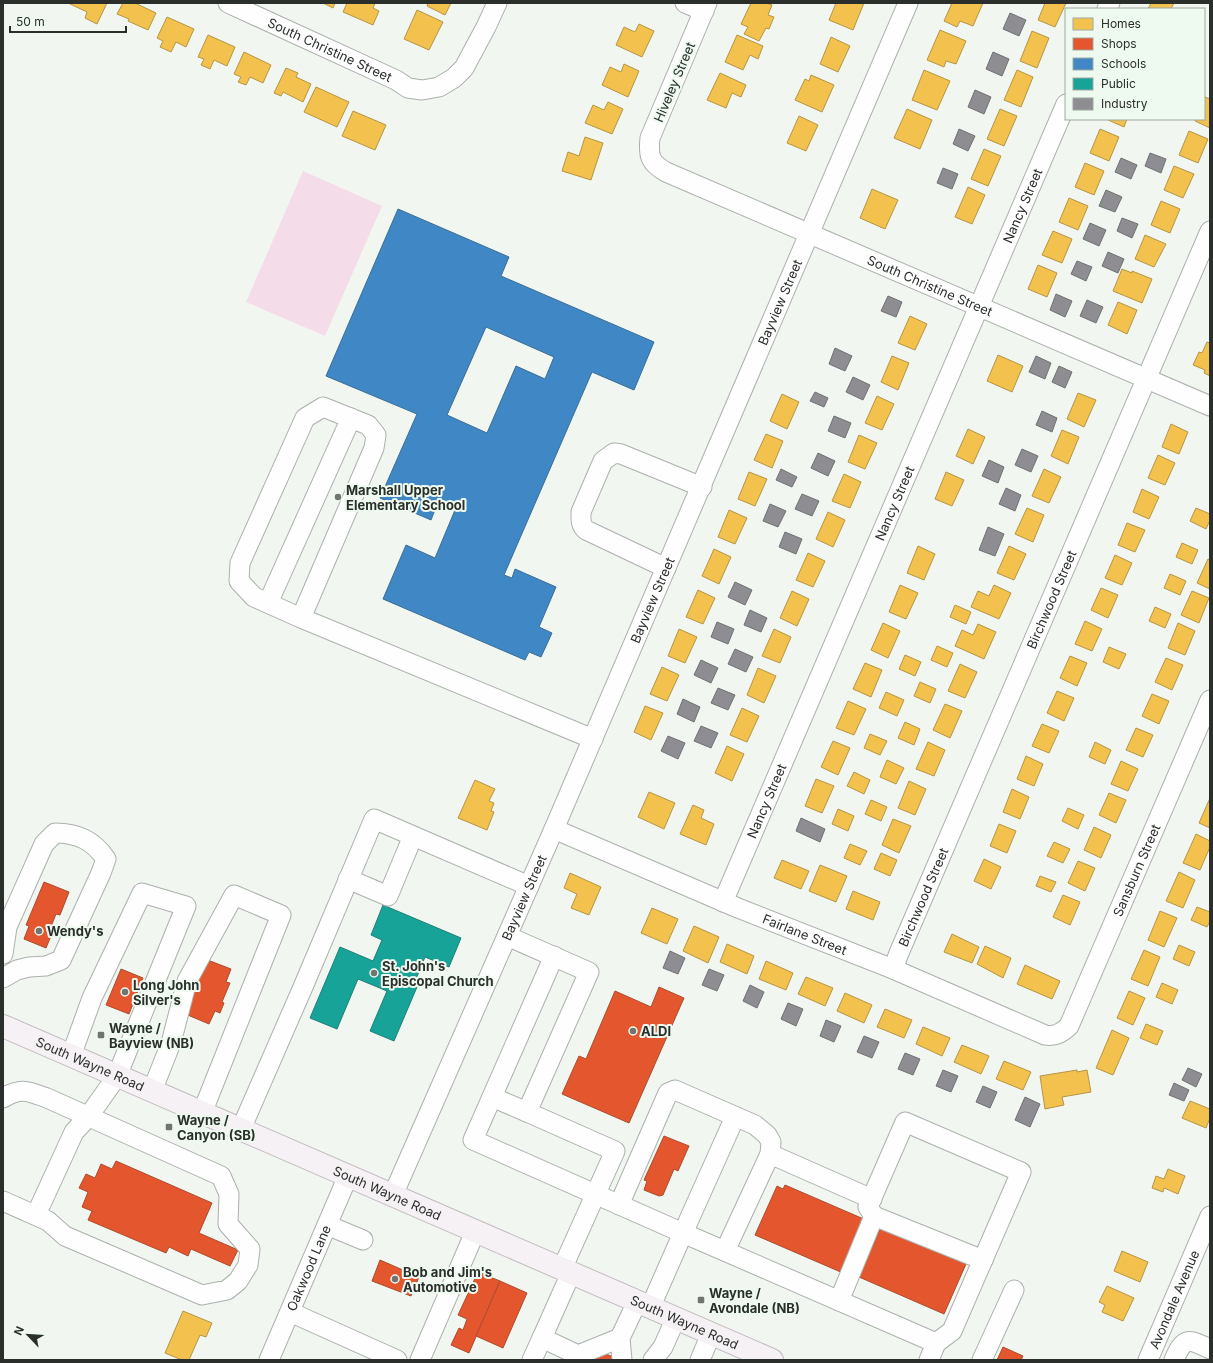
<svg xmlns="http://www.w3.org/2000/svg" width="1213" height="1363" font-family="Inter,sans-serif">
<rect width="100%" height="100%" fill="#f1f6f1"/>
<polygon fill="#f4dde8" points="303,171 382,206 325,336 246,302"/>
<g fill="#f2c14e" stroke="#b69544">
<polygon points="68,3 107,3 97,24 85,18 87,12"/>
<polygon points="123,3 135,3 156,13 148,30 128,21 129,19 117,14"/>
<polygon points="323,3 335,3 333,8"/>
<polygon points="347,3 375,3 373,8 379,11 373,25 343,12"/>
<polygon points="428,3 451,3 445,15 427,6"/>
<polygon points="751,3 766,3 772,5 768,15 774,17 769,29 766,28 759,41 744,34 748,27 741,24"/>
<polygon points="836,3 864,3 853,30 829,20"/>
<polygon points="952,3 983,3 973,26 960,21 957,27 944,21"/>
<polygon points="1045,3 1066,3 1055,27 1038,20"/>
<polygon points="1151,3 1174,3 1171,9 1148,9"/>
<polygon points="417,10 443,22 429,50 404,39"/>
<polygon points="167,17 194,29 186,47 176,42 171,52 160,47 163,41 157,38"/>
<polygon points="639,24 654,31 642,57 616,45 624,27 635,32"/>
<polygon points="940,30 966,41 956,64 946,61 944,67 927,60"/>
<polygon points="1032,31 1049,38 1037,68 1020,61"/>
<polygon points="208,35 235,47 227,66 214,60 210,69 201,65 204,59 198,57"/>
<polygon points="737,35 763,46 758,59 750,55 743,70 725,62"/>
<polygon points="831,37 850,46 838,72 820,64"/>
<polygon points="244,52 271,65 263,83 250,77 246,85 238,82 241,77 234,74"/>
<polygon points="624,64 639,71 628,97 602,85 610,67 621,72"/>
<polygon points="286,68 298,73 296,77 311,84 303,102 283,92 281,96 274,93"/>
<polygon points="924,70 950,81 937,110 912,100"/>
<polygon points="1017,70 1033,77 1021,107 1004,100"/>
<polygon points="720,73 746,85 741,97 732,93 726,108 707,100"/>
<polygon points="811,75 834,85 822,112 795,100 805,79 809,81"/>
<polygon points="316,87 349,102 337,127 304,112"/>
<polygon points="1205,97 1210,99 1210,128 1195,121 1196,119 1204,119 1204,100"/>
<polygon points="608,102 623,109 612,134 585,123 593,105 604,110"/>
<polygon points="907,109 932,120 920,149 894,138"/>
<polygon points="1000,109 1017,116 1004,146 987,139"/>
<polygon points="353,111 386,125 375,150 342,136"/>
<polygon points="799,116 818,125 806,151 787,143"/>
<polygon points="1106,119 1127,119 1124,127"/>
<polygon points="1100,129 1119,137 1109,161 1090,153"/>
<polygon points="1189,131 1208,139 1198,163 1179,155"/>
<polygon points="585,137 603,143 591,180 562,171 568,152 579,156"/>
<polygon points="984,149 1001,156 988,186 971,179"/>
<polygon points="1085,163 1104,171 1094,195 1075,187"/>
<polygon points="1174,166 1194,174 1183,198 1164,190"/>
<polygon points="968,187 985,195 972,224 955,217"/>
<polygon points="872,189 898,200 885,229 860,218"/>
<polygon points="1069,198 1088,206 1078,230 1059,222"/>
<polygon points="1161,201 1180,209 1170,233 1151,225"/>
<polygon points="1053,231 1072,239 1062,263 1042,255"/>
<polygon points="1145,235 1166,244 1154,267 1135,259"/>
<polygon points="1038,265 1057,273 1047,297 1028,289"/>
<polygon points="1122,269 1132,273 1132,271 1152,279 1142,303 1113,291"/>
<polygon points="1118,302 1137,310 1127,334 1108,325"/>
<polygon points="910,316 927,324 915,350 898,343"/>
<polygon points="1207,342 1210,343 1210,376 1204,373 1205,370 1193,365 1199,352 1202,353"/>
<polygon points="998,355 1023,366 1012,392 987,381"/>
<polygon points="892,356 909,363 898,390 881,382"/>
<polygon points="1078,393 1096,400 1084,427 1067,419"/>
<polygon points="782,394 799,402 787,429 770,421"/>
<polygon points="877,396 894,404 882,430 865,423"/>
<polygon points="1171,424 1188,432 1179,454 1162,447"/>
<polygon points="968,429 985,437 973,464 956,456"/>
<polygon points="1062,430 1079,437 1068,464 1051,456"/>
<polygon points="766,434 783,441 772,468 754,460"/>
<polygon points="859,435 877,443 865,469 848,462"/>
<polygon points="1158,455 1175,463 1165,485 1148,478"/>
<polygon points="1044,469 1061,477 1049,503 1032,496"/>
<polygon points="749,472 767,479 755,506 738,499"/>
<polygon points="946,472 964,480 952,506 935,499"/>
<polygon points="844,474 861,482 850,508 832,501"/>
<polygon points="1142,489 1159,497 1149,519 1133,512"/>
<polygon points="1027,508 1044,515 1033,542 1015,534"/>
<polygon points="1196,508 1210,514 1210,520 1206,529 1190,521"/>
<polygon points="729,510 747,518 735,544 718,537"/>
<polygon points="828,512 845,520 833,547 816,539"/>
<polygon points="1127,523 1145,530 1135,552 1118,545"/>
<polygon points="1182,543 1198,550 1192,564 1176,557"/>
<polygon points="918,546 935,554 924,580 907,573"/>
<polygon points="1009,546 1026,554 1014,580 997,573"/>
<polygon points="714,549 731,557 719,584 702,576"/>
<polygon points="808,553 825,561 813,587 796,580"/>
<polygon points="1115,555 1132,563 1122,585 1105,578"/>
<polygon points="1208,559 1210,560 1210,589 1197,583"/>
<polygon points="1170,574 1186,581 1180,595 1164,588"/>
<polygon points="900,585 918,593 906,619 889,612"/>
<polygon points="994,585 1011,593 999,619 971,607 978,591 989,596"/>
<polygon points="1101,588 1118,595 1108,618 1091,610"/>
<polygon points="698,590 715,598 703,624 686,617"/>
<polygon points="792,591 809,599 797,626 780,618"/>
<polygon points="1192,591 1209,598 1199,623 1181,615"/>
<polygon points="955,605 971,612 966,624 950,617"/>
<polygon points="1155,607 1171,614 1165,628 1149,621"/>
<polygon points="1085,621 1102,629 1092,651 1075,644"/>
<polygon points="883,623 900,631 888,658 871,650"/>
<polygon points="1178,623 1195,631 1185,655 1168,648"/>
<polygon points="978,624 996,632 984,659 955,646 962,630 973,635"/>
<polygon points="679,629 697,637 685,663 668,656"/>
<polygon points="774,629 791,637 780,663 762,656"/>
<polygon points="937,646 953,653 947,667 931,660"/>
<polygon points="1109,647 1126,654 1119,669 1103,662"/>
<polygon points="905,655 921,662 915,676 899,669"/>
<polygon points="1070,656 1087,663 1077,686 1060,678"/>
<polygon points="1166,658 1183,665 1172,690 1155,682"/>
<polygon points="865,663 882,670 871,697 853,689"/>
<polygon points="960,664 977,672 965,698 948,691"/>
<polygon points="662,667 679,675 667,701 650,694"/>
<polygon points="758,668 776,676 764,703 747,695"/>
<polygon points="920,682 936,689 930,703 914,696"/>
<polygon points="1057,691 1074,698 1064,721 1047,713"/>
<polygon points="886,692 904,700 897,716 879,708"/>
<polygon points="1152,694 1169,701 1159,724 1142,716"/>
<polygon points="848,701 866,709 854,735 836,728"/>
<polygon points="945,704 962,711 950,738 933,730"/>
<polygon points="645,706 663,713 651,740 634,732"/>
<polygon points="742,708 759,716 747,742 730,735"/>
<polygon points="905,722 920,729 914,745 898,738"/>
<polygon points="1042,724 1059,731 1049,753 1032,746"/>
<polygon points="1136,728 1153,735 1143,757 1126,750"/>
<polygon points="870,734 887,741 880,755 864,748"/>
<polygon points="833,741 850,748 838,775 821,767"/>
<polygon points="928,742 945,750 934,776 916,769"/>
<polygon points="1095,742 1111,750 1105,764 1089,757"/>
<polygon points="727,746 744,754 732,781 715,773"/>
<polygon points="1026,756 1043,764 1034,786 1017,779"/>
<polygon points="887,760 904,768 896,784 880,777"/>
<polygon points="1121,761 1138,769 1128,791 1111,784"/>
<polygon points="854,772 870,780 864,794 847,786"/>
<polygon points="816,779 834,786 822,813 805,806"/>
<polygon points="475,780 495,789 489,801 494,803 491,811 494,812 487,830 458,818"/>
<polygon points="909,781 926,789 915,815 898,808"/>
<polygon points="1012,789 1029,797 1020,819 1003,812"/>
<polygon points="649,792 675,803 664,829 638,817"/>
<polygon points="1109,793 1126,800 1116,823 1099,815"/>
<polygon points="1210,798 1210,828 1199,823"/>
<polygon points="871,800 887,807 881,821 865,814"/>
<polygon points="693,805 704,810 701,818 714,824 706,845 680,834"/>
<polygon points="1068,808 1084,815 1078,829 1062,821"/>
<polygon points="838,809 854,816 848,831 832,824"/>
<polygon points="893,819 911,826 899,853 882,845"/>
<polygon points="999,824 1016,831 1007,853 990,846"/>
<polygon points="1094,827 1111,835 1101,858 1084,850"/>
<polygon points="1196,834 1210,841 1210,847 1200,870 1183,863"/>
<polygon points="1054,842 1070,849 1063,863 1047,856"/>
<polygon points="850,844 867,851 860,865 844,858"/>
<polygon points="881,853 897,860 890,876 874,869"/>
<polygon points="984,859 1001,867 991,889 974,881"/>
<polygon points="782,860 809,871 801,889 774,878"/>
<polygon points="1078,861 1095,868 1085,891 1068,883"/>
<polygon points="820,865 847,876 836,902 809,891"/>
<polygon points="1179,872 1195,880 1183,908 1166,901"/>
<polygon points="570,873 601,887 589,915 571,908 577,894 564,888"/>
<polygon points="1040,876 1056,882 1051,892 1036,886"/>
<polygon points="853,891 880,902 873,920 846,909"/>
<polygon points="1063,895 1080,902 1070,925 1053,917"/>
<polygon points="1197,907 1210,912 1210,921 1207,927 1191,920"/>
<polygon points="652,908 678,919 667,944 641,933"/>
<polygon points="1160,911 1177,918 1164,947 1148,940"/>
<polygon points="694,926 719,937 708,963 683,951"/>
<polygon points="952,934 979,947 972,963 944,952"/>
<polygon points="727,944 754,956 747,974 720,962"/>
<polygon points="1179,945 1195,952 1189,966 1173,959"/>
<polygon points="985,946 1011,958 1003,978 977,964"/>
<polygon points="1144,950 1160,957 1148,986 1131,979"/>
<polygon points="766,961 793,973 786,990 759,979"/>
<polygon points="1025,965 1060,981 1052,999 1017,984"/>
<polygon points="806,977 833,988 825,1006 798,994"/>
<polygon points="1162,983 1178,990 1172,1004 1156,997"/>
<polygon points="1129,991 1145,998 1133,1025 1117,1018"/>
<polygon points="845,993 872,1005 864,1023 837,1011"/>
<polygon points="885,1009 912,1020 904,1038 877,1027"/>
<polygon points="1146,1024 1163,1031 1157,1045 1140,1038"/>
<polygon points="923,1027 950,1038 942,1056 916,1044"/>
<polygon points="1112,1030 1129,1038 1113,1075 1096,1068"/>
<polygon points="962,1045 989,1056 981,1074 954,1062"/>
<polygon points="1004,1061 1031,1072 1023,1090 996,1079"/>
<polygon points="1077,1070 1077,1072 1087,1070 1091,1092 1062,1097 1064,1105 1045,1109 1040,1076"/>
<polygon points="1190,1101 1210,1109 1210,1118 1206,1128 1182,1118"/>
<polygon points="1168,1169 1185,1176 1178,1194 1164,1188 1163,1192 1152,1188 1156,1176 1164,1179"/>
<polygon points="1122,1251 1148,1262 1140,1282 1114,1271"/>
<polygon points="1107,1286 1134,1298 1123,1321 1102,1312 1105,1305 1099,1302"/>
<polygon points="183,1311 212,1323 206,1337 200,1335 189,1360 182,1360 165,1353"/>
</g>
<g fill="#e4572e" stroke="#ac4b2d">
<polygon points="44,882 69,892 60,915 56,914 52,924 55,926 46,948 24,939 29,926 26,925"/>
<polygon points="205,959 231,969 226,982 230,983 222,1002 224,1003 220,1013 215,1011 209,1024 183,1013"/>
<polygon points="121,969 143,978 129,1014 106,1005"/>
<polygon points="659,987 684,998 629,1123 562,1094 579,1056 586,1059 615,991 651,1007"/>
<polygon points="664,1136 689,1146 678,1171 674,1169 663,1195 659,1196 644,1190 647,1181 644,1180"/>
<polygon points="116,1161 212,1203 199,1233 238,1250 230,1266 191,1249 188,1256 169,1247 166,1253 88,1220 92,1211 82,1207 88,1192 79,1188 86,1174 95,1178 101,1164 112,1169"/>
<polygon points="785,1185 866,1220 843,1273 755,1235 777,1186 783,1189"/>
<polygon points="881,1227 966,1264 944,1314 859,1277"/>
<polygon points="380,1260 419,1277 411,1296 372,1281"/>
<polygon points="478,1272 500,1281 469,1353 451,1345 459,1328 463,1330 467,1319 458,1315"/>
<polygon points="500,1281 527,1293 503,1348 476,1336"/>
<polygon points="1003,1347 1023,1356 1021,1360 997,1360"/>
<polygon points="599,1351 620,1360 595,1360"/>
</g>
<path fill="#3f88c5" stroke="#396d97" fill-rule="evenodd" d="M 398,209 L 509,257 L 501,276 L 654,342 L 634,390 L 592,372 L 504,575 L 512,578 L 515,569 L 556,587 L 539,627 L 552,633 L 541,657 L 529,652 L 525,660 L 383,599 L 406,545 L 435,558 L 455,510 L 438,502 L 431,520 L 380,498 L 417,414 L 326,376 ZM 486,327 L 554,357 L 545,379 L 516,366 L 487,433 L 447,415 Z"/>
<polygon fill="#17a398" stroke="#1d8077" points="383,905 461,938 449,967 425,957 416,979 420,980 394,1041 370,1031 387,991 358,979 337,1029 310,1018 340,947 373,961 382,940 371,935"/>
<g fill="#8d8d92" stroke="#707173">
<polygon points="1010,13 1026,20 1019,36 1003,29"/>
<polygon points="993,52 1009,59 1002,76 986,69"/>
<polygon points="975,90 991,97 984,114 968,107"/>
<polygon points="959,129 975,136 968,151 953,144"/>
<polygon points="1150,153 1166,159 1161,173 1145,166"/>
<polygon points="1121,158 1137,165 1131,179 1115,172"/>
<polygon points="943,168 958,174 952,189 937,183"/>
<polygon points="1106,190 1122,197 1115,212 1099,206"/>
<polygon points="1122,218 1138,224 1132,238 1117,231"/>
<polygon points="1090,223 1106,230 1099,246 1083,239"/>
<polygon points="1108,252 1124,259 1118,273 1102,266"/>
<polygon points="1077,261 1092,267 1086,281 1071,274"/>
<polygon points="1056,294 1072,301 1065,317 1050,310"/>
<polygon points="888,296 902,302 896,317 881,311"/>
<polygon points="1087,300 1103,307 1096,323 1080,316"/>
<polygon points="835,348 852,356 845,371 829,364"/>
<polygon points="1036,356 1051,363 1045,379 1029,372"/>
<polygon points="1059,366 1072,372 1065,388 1052,382"/>
<polygon points="853,377 870,385 863,400 846,392"/>
<polygon points="815,392 828,398 824,407 810,401"/>
<polygon points="1042,411 1057,418 1052,432 1036,425"/>
<polygon points="834,416 851,423 845,438 828,431"/>
<polygon points="1022,449 1038,456 1031,472 1015,465"/>
<polygon points="818,453 835,461 828,476 811,468"/>
<polygon points="989,460 1004,467 998,483 982,476"/>
<polygon points="781,469 797,477 792,487 776,480"/>
<polygon points="1006,488 1021,495 1015,511 999,504"/>
<polygon points="802,494 819,501 812,516 795,509"/>
<polygon points="770,504 786,511 778,527 763,521"/>
<polygon points="988,527 1004,534 995,556 979,550"/>
<polygon points="785,532 802,539 796,554 779,547"/>
<polygon points="735,582 752,590 745,605 728,597"/>
<polygon points="750,610 767,618 761,632 744,625"/>
<polygon points="717,622 734,629 728,644 711,637"/>
<polygon points="735,649 753,657 746,672 728,664"/>
<polygon points="701,660 718,668 711,683 694,675"/>
<polygon points="718,688 735,695 728,710 711,703"/>
<polygon points="683,699 700,707 694,722 677,714"/>
<polygon points="701,726 718,733 711,748 694,741"/>
<polygon points="668,736 685,743 678,759 661,751"/>
<polygon points="801,818 825,829 820,842 796,831"/>
<polygon points="670,951 685,958 678,974 663,968"/>
<polygon points="709,969 724,975 717,991 702,985"/>
<polygon points="750,985 764,992 757,1008 743,1001"/>
<polygon points="788,1003 803,1009 796,1026 781,1019"/>
<polygon points="826,1020 841,1026 834,1042 820,1036"/>
<polygon points="864,1036 879,1042 872,1058 857,1052"/>
<polygon points="905,1053 920,1059 913,1075 898,1069"/>
<polygon points="1188,1068 1202,1074 1196,1087 1182,1080"/>
<polygon points="943,1070 958,1076 951,1092 936,1086"/>
<polygon points="1174,1083 1189,1090 1184,1101 1169,1095"/>
<polygon points="983,1086 997,1092 990,1108 976,1102"/>
<polygon points="1025,1097 1040,1104 1030,1127 1015,1120"/>
</g>
<g fill="none" stroke-linecap="round" stroke-linejoin="round">
<defs>
<g id="minor">
<path id="s1" d="M 228,3 L 396,80 L 408,88 L 422,90 L 439,87 L 454,78 L 464,68 L 486,27 L 497,3"/>
<polyline points="685,3 704,11"/>
<path id="s2" d="M 707,3 L 650,138 C 648,156 650,163 666,172 L 1210,406"/>
<polyline points="1107,9 1110,3"/>
<path d="M 666,568 L 586,530 C 580,525 581,519 581,512 L 603,461 L 614,453 L 621,454 L 702,487"/>
<polyline points="268,603 351,418"/>
<polyline points="301,618 374,448 376,435 368,425 323,407 305,418 240,563 239,581 254,597 301,618 593,739"/>
<path id="s3" d="M 554,829 L 738,908 L 893,969 L 1045,1035 C 1055,1037 1062,1033 1069,1026 L 1210,700"/>
<polyline points="348,879 388,896 413,836"/>
<path id="s4" d="M 723,902 L 1066,104"/>
<polyline points="507,936 589,972 527,1112 615,1151 562,1269"/>
<path d="M 3,954 L 7,927 L 44,844 L 55,833 C 77,833 93,840 106,859 L 101,873 L 61,960 L 46,966 L 29,967 L 17,970 L 3,978"/>
<polyline points="554,956 473,1140 683,1233 735,1117"/>
<path id="s5" d="M 893,969 L 899,953 L 1210,231"/>
<polyline points="152,1091 171,1043 187,981 234,895 281,915 202,1113"/>
<polyline points="492,1097 527,1112"/>
<path d="M 3,1098 C 21,1087 28,1091 47,1098 L 221,1176 L 229,1194 L 228,1224 L 250,1249 L 248,1265 L 238,1281 L 227,1290 L 202,1295 L 65,1236 L 48,1221 L 3,1201"/>
<polyline points="241,1129 303,987 374,819 529,886"/>
<polyline points="770,1154 872,1199"/>
<path id="s6" d="M 393,1195 L 554,829 L 908,3"/>
<polyline points="619,1205 668,1093 675,1090 755,1125 767,1135 771,1142 770,1154 725,1251"/>
<polyline points="36,1215 74,1132 88,1117 117,1076 186,906 142,893 92,998 71,1056"/>
<polyline points="874,1216 983,1260"/>
<polyline points="327,1225 363,1240"/>
<polyline points="571,1273 542,1338 578,1355 620,1338"/>
<polyline points="839,1301 874,1216 868,1207 905,1122 1021,1172 952,1331 936,1343"/>
<polyline points="650,1308 683,1233 936,1343 929,1360"/>
<polyline points="290,1312 397,1360"/>
<path id="s7" d="M 269,1360 L 348,1176"/>
<polyline points="420,1360 475,1232"/>
<polyline points="532,1360 542,1338"/>
<polyline points="622,1360 620,1338 637,1302"/>
<polyline points="653,1360 663,1347 676,1318"/>
<polyline points="700,1360 711,1334"/>
<polyline points="982,1360 1014,1290"/>
<path id="s8" d="M 1148,1360 L 1210,1216"/>
<path d="M 1174,1360 C 1184,1336 1189,1339 1210,1349"/>
</g>
<g id="major">
<path id="s9" d="M 3,1026 L 772,1360"/>
</g>
</defs>
<use href="#minor" stroke="#acb0ac" stroke-width="21"/>
<use href="#major" stroke="#c3bcc0" stroke-width="24"/>
<use href="#minor" stroke="#fdfefd" stroke-width="19"/>
<use href="#major" stroke="#f6f1f4" stroke-width="22"/>
</g>
<g fill="#707570" stroke="#eef9f0" stroke-width="1.5">
<circle cx="338" cy="497" r="4"/>
<circle cx="39" cy="931" r="4"/>
<circle cx="374" cy="973" r="4"/>
<circle cx="125" cy="992" r="4"/>
<circle cx="633" cy="1031" r="4"/>
<rect x="97" y="1031" width="8" height="8" rx="2"/>
<rect x="165" y="1123" width="8" height="8" rx="2"/>
<circle cx="395" cy="1279" r="4"/>
<rect x="697" y="1296" width="8" height="8" rx="2"/>
</g>
<g text-anchor="middle" stroke-width="4" stroke-linejoin="round" paint-order="stroke">
<g font-size="13" fill="#2b2f2b" stroke="#eef9f0">
<text dy="5" stroke="none"><textPath href="#s1" startOffset="112">South Christine Street</textPath></text>
<text transform="translate(674 82) rotate(-67)" y="5">Hiveley Street</text>
<text dy="5" stroke="none"><textPath href="#s4" startOffset="758">Nancy Street</textPath></text>
<text dy="5" stroke="none"><textPath href="#s2" startOffset="475">South Christine Street</textPath></text>
<text dy="5" stroke="none"><textPath href="#s6" startOffset="973">Bayview Street</textPath></text>
<text dy="5" stroke="none"><textPath href="#s4" startOffset="434">Nancy Street</textPath></text>
<text dy="5" stroke="none"><textPath href="#s6" startOffset="649">Bayview Street</textPath></text>
<text dy="5" stroke="none"><textPath href="#s5" startOffset="402">Birchwood Street</textPath></text>
<text dy="5" stroke="none"><textPath href="#s4" startOffset="110">Nancy Street</textPath></text>
<text dy="5" stroke="none"><textPath href="#s3" startOffset="729">Sansburn Street</textPath></text>
<text dy="5" stroke="none"><textPath href="#s5" startOffset="78">Birchwood Street</textPath></text>
<text dy="5" stroke="none"><textPath href="#s6" startOffset="325">Bayview Street</textPath></text>
<text dy="5" stroke="none"><textPath href="#s3" startOffset="272">Fairlane Street</textPath></text>
<text dy="5" stroke="none"><textPath href="#s9" startOffset="95">South Wayne Road</textPath></text>
<text dy="5" stroke="none"><textPath href="#s9" startOffset="419">South Wayne Road</textPath></text>
<text dy="5" stroke="none"><textPath href="#s7" startOffset="100">Oakwood Lane</textPath></text>
<text dy="5" stroke="none"><textPath href="#s8" startOffset="66">Avondale Avenue</textPath></text>
<text dy="5" stroke="none"><textPath href="#s9" startOffset="743">South Wayne Road</textPath></text>
</g>
<g font-size="13" font-weight="bold" fill="#2b2f2b" stroke="#eef9f0" text-anchor="start">
<text x="346" y="495">Marshall Upper<tspan x="346" dy="15">Elementary School</tspan></text>
<text x="47" y="936">Wendy's</text>
<text x="382" y="971">St. John's<tspan x="382" dy="15">Episcopal Church</tspan></text>
<text x="133" y="990">Long John<tspan x="133" dy="15">Silver's</tspan></text>
<text x="109" y="1033">Wayne /<tspan x="109" dy="15">Bayview (NB)</tspan></text>
<text x="641" y="1036">ALDI</text>
<text x="177" y="1125">Wayne /<tspan x="177" dy="15">Canyon (SB)</tspan></text>
<text x="403" y="1277">Bob and Jim's<tspan x="403" dy="15">Automotive</tspan></text>
<text x="709" y="1298">Wayne /<tspan x="709" dy="15">Avondale (NB)</tspan></text>
</g>
</g>
<rect width="1213" height="1363" fill="none" stroke="#2b2f2b" stroke-width="8"/>
<rect x="1065" y="8" width="140" height="112" fill="#eef9f0" stroke="#a0a8a1"/>
<rect x="1073" y="18" width="20" height="12" fill="#f2c14e" stroke="#a0a8a1"/>
<text x="1101" y="28" font-size="12" fill="#2b2f2b">Homes</text>
<rect x="1073" y="38" width="20" height="12" fill="#e4572e" stroke="#a0a8a1"/>
<text x="1101" y="48" font-size="12" fill="#2b2f2b">Shops</text>
<rect x="1073" y="58" width="20" height="12" fill="#3f88c5" stroke="#a0a8a1"/>
<text x="1101" y="68" font-size="12" fill="#2b2f2b">Schools</text>
<rect x="1073" y="78" width="20" height="12" fill="#17a398" stroke="#a0a8a1"/>
<text x="1101" y="88" font-size="12" fill="#2b2f2b">Public</text>
<rect x="1073" y="98" width="20" height="12" fill="#8d8d92" stroke="#a0a8a1"/>
<text x="1101" y="108" font-size="12" fill="#2b2f2b">Industry</text>
<g transform="translate(28 1335) rotate(295)" stroke="#eef9f0" stroke-width="3" paint-order="stroke">
<path d="M0-3L7 15L0 10L-7 15Z" fill="#2b2f2b"/>
<text y="-6" font-size="11" font-weight="bold" text-anchor="middle" fill="#2b2f2b">N</text>
</g>
<path d="M10 26v6h116v-6" fill="none" stroke="#2b2f2b" stroke-width="2"/>
<text x="16" y="26" font-size="12" fill="#2b2f2b" stroke="#eef9f0" stroke-width="3" paint-order="stroke">50 m</text>
</svg>
